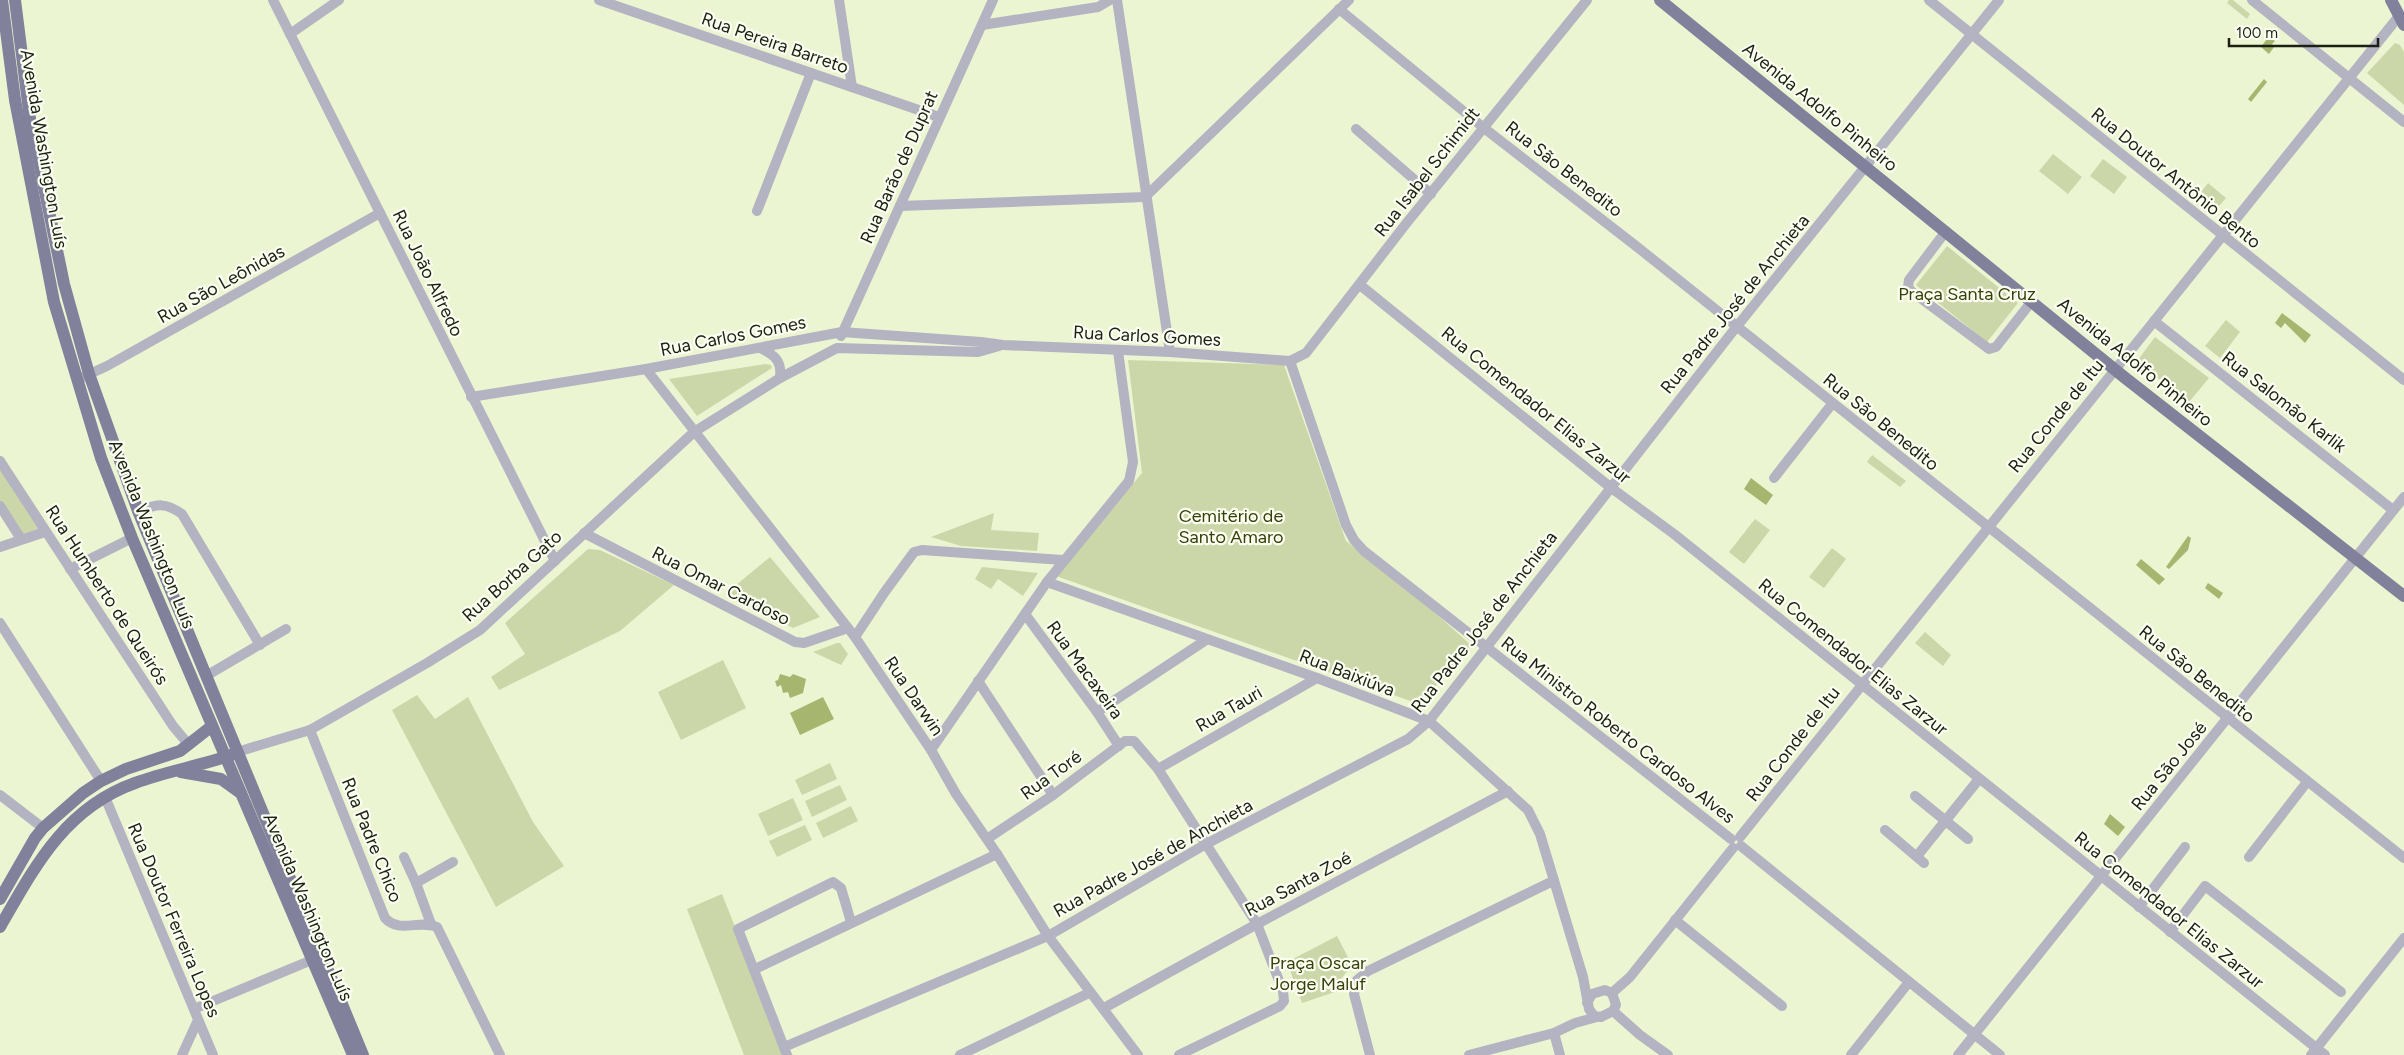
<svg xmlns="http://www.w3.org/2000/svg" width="2404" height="1055" font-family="Figtree,sans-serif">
<rect width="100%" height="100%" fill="#ebf5d2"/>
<g fill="#ccd7a9">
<polygon points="2229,0 2233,0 2250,14 2247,19 2227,3"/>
<polygon points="2395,43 2400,45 2404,52 2404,105 2367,73"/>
<polygon points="2053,154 2082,177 2068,194 2039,171"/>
<polygon points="2103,159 2127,177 2114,194 2090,176"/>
<polygon points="2208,183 2226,198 2219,206 2201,192"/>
<polygon points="1947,246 2018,303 1987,342 1916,285"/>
<polygon points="2226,320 2240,332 2220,358 2205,346"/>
<polygon points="2155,337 2209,378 2189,402 2151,373 2136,371 2132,368"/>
<polygon points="1128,360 1284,365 1346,541 1410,590 1472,646 1419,704 1056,576 1142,473"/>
<polygon points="766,364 771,365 772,368 697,416 669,379"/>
<polygon points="1872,455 1906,481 1900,487 1867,462"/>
<polygon points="0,469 39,529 22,535 0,502"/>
<polygon points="994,513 991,530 1039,533 1037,551 961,546 931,537"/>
<polygon points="1755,519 1770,530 1744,564 1729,552"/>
<polygon points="1832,548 1846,559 1824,588 1809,577"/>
<polygon points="588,549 600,550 674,585 620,631 499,690 491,677 525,654 505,623"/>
<polygon points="770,557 820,617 793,628 725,594"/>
<polygon points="982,567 1038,573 1023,596 998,579 991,589 975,579"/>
<polygon points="1925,632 1951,655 1943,666 1915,643"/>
<polygon points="837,643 840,643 848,654 841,665 813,652"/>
<polygon points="723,660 746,708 681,740 658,692"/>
<polygon points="417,695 435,719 468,697 533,822 564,866 496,907 392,710"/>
<polygon points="830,763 837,779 802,795 795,780"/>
<polygon points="840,785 847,800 812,817 805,801"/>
<polygon points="793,798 803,820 768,836 758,814"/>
<polygon points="851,806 858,821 823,838 816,823"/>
<polygon points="805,825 812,840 777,857 769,841"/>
<polygon points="722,894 786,1055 744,1055 687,909"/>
<polygon points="1337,936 1352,965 1341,979 1338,991 1302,1003 1287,962"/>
</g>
<g fill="#a6b66f">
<polygon points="2269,36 2275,41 2272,44 2274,47 2269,54 2261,47"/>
<polygon points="2264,79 2267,82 2251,102 2248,99"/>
<polygon points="2282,313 2311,335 2305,343 2285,323 2281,328 2275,323"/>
<polygon points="1751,478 1773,495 1766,505 1744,489"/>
<polygon points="2188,536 2191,538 2188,550 2169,569 2166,567"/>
<polygon points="2141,559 2165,579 2159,585 2136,565"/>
<polygon points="2208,583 2223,593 2219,599 2205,588"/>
<polygon points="780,674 790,677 793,674 806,679 803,693 790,698 788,692 783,693 781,685 777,687 775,681 778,680"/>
<polygon points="823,697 834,719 800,735 790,713"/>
<polygon points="2110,814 2125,827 2118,836 2104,824"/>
</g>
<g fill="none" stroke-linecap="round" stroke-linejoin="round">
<g stroke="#b3b3c2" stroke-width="10">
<polyline points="273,0 555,561"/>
<polyline points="599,0 939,117"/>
<polyline points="839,0 852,87"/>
<polyline points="1117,0 1170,352"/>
<polyline points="1929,0 2404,380"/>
<polyline points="2252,0 2404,122"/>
<polyline points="1339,9 1484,128 1636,246 2404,858"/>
<polyline points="982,25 1098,7 1110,0"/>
<polyline points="290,34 339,0"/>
<polyline points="1356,129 1431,194"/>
<polyline points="900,206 1145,197 1349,0"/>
<polyline points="757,211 811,73"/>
<polyline points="1946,231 1909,280 1908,287 1911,291 1989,349 1996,347 2032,301"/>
<polyline points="1360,285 1610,487 1674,534 2325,1055"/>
<polyline points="2154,321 2393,510"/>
<polyline points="841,336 993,0"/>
<path d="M 760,348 C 775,355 782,361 780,378"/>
<polyline points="1290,361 1346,525 1354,540 1364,551 1731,839"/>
<polyline points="646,369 855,637 931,750 956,794 997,854 1048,936 1138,1055"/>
<polyline points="83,377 107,366 380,213"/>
<polyline points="471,397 646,369 842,332 981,342 1003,345 1170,352 1290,361 1306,353 1405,225 1587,0"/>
<polyline points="0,461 173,726 189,745"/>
<polyline points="1774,478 1832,404"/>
<polyline points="0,506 21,539"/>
<path d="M 138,511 C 158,504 165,502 182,514 L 260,645"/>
<polyline points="584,533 795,642 804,643 848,628"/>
<polyline points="0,547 45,532"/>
<polyline points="70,569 132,538"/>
<polyline points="1047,582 1317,678 1429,721 1528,810 1540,834 1583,977 1589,1009 1594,1016 1601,1017 1613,1011 1616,1005 1612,993 1605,990 1592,994 1587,1003"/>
<polyline points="1025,614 1097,712 1119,746"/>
<polyline points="0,623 101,781"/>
<polyline points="855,637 884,593 914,552 922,550 1063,560"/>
<polyline points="206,676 286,629"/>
<polyline points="978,681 1053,795"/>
<polyline points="1097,712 1206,640"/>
<path d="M 310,730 L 385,918 C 400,934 419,919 437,927 L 500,1055"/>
<polyline points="931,750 1047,582 1129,481 1133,462 1118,351"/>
<polyline points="237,752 310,730 427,663 480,630 694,432 780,378 837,348 978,352 999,346"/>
<polyline points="1158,769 1317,678"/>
<polyline points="0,795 43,828"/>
<polyline points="1915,796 1968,839"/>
<polyline points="105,797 213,1055"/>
<polyline points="1885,830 1924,863"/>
<polyline points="1740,837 2399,16"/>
<polyline points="987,839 1053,795 1125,741 1134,741 1158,769 1257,924 1283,991 1284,1001 1280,1006 1179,1055"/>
<polyline points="1741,846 2000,1055"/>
<polyline points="1917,856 1979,779"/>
<polyline points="404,857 416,883"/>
<polyline points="2249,857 2307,782"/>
<polyline points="2139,907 2185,847"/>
<polyline points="1675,920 1782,1006"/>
<polyline points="431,924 416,883 453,862"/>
<polyline points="2170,932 2205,886 2341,992"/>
<polyline points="755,969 997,854"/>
<polyline points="1612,993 1630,977 1733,848"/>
<polyline points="1104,1008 1257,924 1508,791"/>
<polyline points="194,1009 319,957"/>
<polyline points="1613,1011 1640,1035 1668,1055"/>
<polyline points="1554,1033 1560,1055"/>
<polyline points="784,1047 1048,936 1206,844 1408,739 1429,721 1730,335 1999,0"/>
<polyline points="182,1055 198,1020"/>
<polyline points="787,1055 738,929 833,882 841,888 851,922"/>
<polyline points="960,1055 1089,993"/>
<polyline points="1370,1055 1354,994 1357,980 1368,971 1553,881"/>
<polyline points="1469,1055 1554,1033 1575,1023 1597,1017"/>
<polyline points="1851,1055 1909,982"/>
<polyline points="1958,1055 2404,497"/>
<polyline points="2311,1055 2404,938"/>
</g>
<g stroke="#81819b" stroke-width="12">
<polyline points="2,0 15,100 54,302 101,458 132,538 353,1055"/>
<polyline points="15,0 30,119 64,284 89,374 138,511 363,1055"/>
<polyline points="1660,0 2124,377 2404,596"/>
<polyline points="2391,0 2404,25"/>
<polyline points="181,772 221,779 239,792"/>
<polyline points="0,899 35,838 43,828 83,793 101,781 126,769 180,751 212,726"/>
<path d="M 0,927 C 35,866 65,808 135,783 C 167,771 201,766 234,754"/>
</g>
</g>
<g text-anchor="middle" stroke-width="4.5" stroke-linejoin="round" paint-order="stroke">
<g font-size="18" fill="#1c1f13" stroke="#fbfff1">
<text transform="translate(775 43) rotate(19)" y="6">Rua Pereira Barreto</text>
<text transform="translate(1820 107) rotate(39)" y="6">Avenida Adolfo Pinheiro</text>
<text transform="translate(44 149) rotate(80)" y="6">Avenida Washington Luís</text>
<text transform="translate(899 167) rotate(-66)" y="6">Rua Barão de Duprat</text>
<text transform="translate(1564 169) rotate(38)" y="6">Rua São Benedito</text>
<text transform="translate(1427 172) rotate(-52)" y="6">Rua Isabel Schimidt</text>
<text transform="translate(2176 178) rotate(39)" y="6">Rua Doutor Antônio Bento</text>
<text transform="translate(428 273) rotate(64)" y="6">Rua João Alfredo</text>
<text transform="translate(221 284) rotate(-29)" y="6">Rua São Leônidas</text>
<text transform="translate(1735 304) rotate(-51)" y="6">Rua Padre José de Anchieta</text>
<text transform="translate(733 336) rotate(-11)" y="6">Rua Carlos Gomes</text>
<text transform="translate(1147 336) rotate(3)" y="6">Rua Carlos Gomes</text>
<text transform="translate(2135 362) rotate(39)" y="6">Avenida Adolfo Pinheiro</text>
<text transform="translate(2284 402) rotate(38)" y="6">Rua Salomão Karlik</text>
<text transform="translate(1536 405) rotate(39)" y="6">Rua Comendador Elias Zarzur</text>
<text transform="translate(2056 416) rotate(-51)" y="6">Rua Conde de Itu</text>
<text transform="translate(1881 422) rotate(39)" y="6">Rua São Benedito</text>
<text transform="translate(152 534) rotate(68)" y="6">Avenida Washington Luís</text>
<text transform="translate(512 576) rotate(-42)" y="6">Rua Borba Gato</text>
<text transform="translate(721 586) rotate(27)" y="6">Rua Omar Cardoso</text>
<text transform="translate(107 595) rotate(57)" y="6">Rua Humberto de Queirós</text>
<text transform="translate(1484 622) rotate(-52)" y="6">Rua Padre José de Anchieta</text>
<text transform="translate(1853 657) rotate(39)" y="6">Rua Comendador Elias Zarzur</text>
<text transform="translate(1085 670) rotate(54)" y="6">Rua Macaxeira</text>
<text transform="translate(1347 673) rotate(21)" y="6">Rua Baixiúva</text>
<text transform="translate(2197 674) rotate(39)" y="6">Rua São Benedito</text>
<text transform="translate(914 696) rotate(56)" y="6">Rua Darwin</text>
<text transform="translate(1229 709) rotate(-30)" y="6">Rua Tauri</text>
<text transform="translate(1618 730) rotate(38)" y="6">Rua Ministro Roberto Cardoso Alves</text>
<text transform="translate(1793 744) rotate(-52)" y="6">Rua Conde de Itu</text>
<text transform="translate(2169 766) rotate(-51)" y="6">Rua São José</text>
<text transform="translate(1051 775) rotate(-36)" y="6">Rua Toré</text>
<text transform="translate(372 840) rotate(68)" y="6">Rua Padre Chico</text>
<text transform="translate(1153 858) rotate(-29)" y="6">Rua Padre José de Anchieta</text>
<text transform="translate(1298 884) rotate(-28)" y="6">Rua Santa Zoé</text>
<text transform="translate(308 907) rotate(67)" y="6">Avenida Washington Luís</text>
<text transform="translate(2169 910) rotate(39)" y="6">Rua Comendador Elias Zarzur</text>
<text transform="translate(174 920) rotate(67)" y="6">Rua Doutor Ferreira Lopes</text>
</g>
<g font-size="18" fill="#363f08" stroke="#fbfff1">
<text x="1967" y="300">Praça Santa Cruz</text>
<text x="1231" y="522">Cemitério de<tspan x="1231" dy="21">Santo Amaro</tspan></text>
<text x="1318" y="969">Praça Oscar<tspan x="1318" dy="21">Jorge Maluf</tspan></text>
</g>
</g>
<path d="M2229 38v8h149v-8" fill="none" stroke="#1c1f13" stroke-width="2.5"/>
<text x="2236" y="38" font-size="15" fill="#1c1f13" stroke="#fbfff1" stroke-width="4" paint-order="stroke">100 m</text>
</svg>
